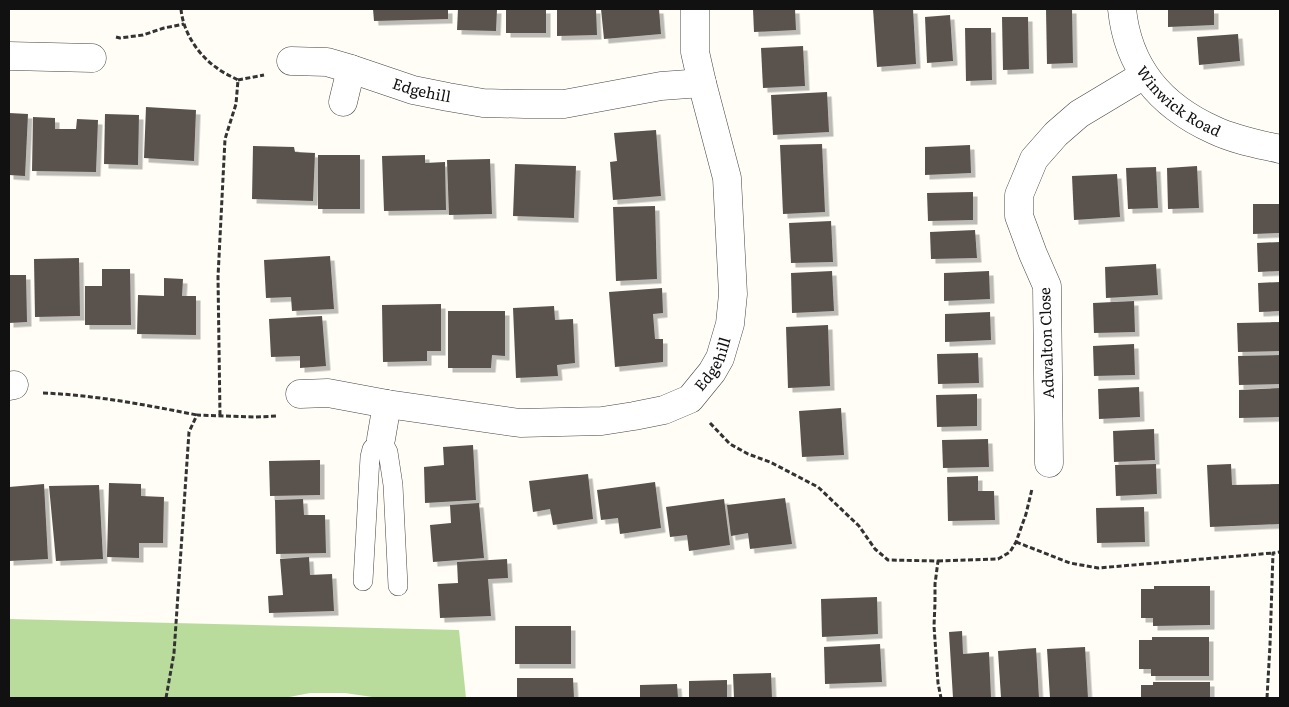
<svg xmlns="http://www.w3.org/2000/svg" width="1289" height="707" font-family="Literata,serif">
<defs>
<filter id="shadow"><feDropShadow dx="4.5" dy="4.5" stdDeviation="0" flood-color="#0004"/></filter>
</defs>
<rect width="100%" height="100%" fill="#fffdf5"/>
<polygon fill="#b9dc9c" points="9,619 459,630 466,698 379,698 345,693 310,693 284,698 9,698"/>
<g fill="#5a524d" filter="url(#shadow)">
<polygon points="373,9 448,9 448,19 374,21"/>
<polygon points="458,9 497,9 496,31 457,30"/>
<rect x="506" y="9" width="40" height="24"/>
<polygon points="557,9 596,9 597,35 557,36"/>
<polygon points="601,9 659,9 661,34 604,39"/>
<polygon points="753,9 795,9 796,30 754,32"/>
<polygon points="873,9 913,9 916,64 877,67"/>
<polygon points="1046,9 1072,9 1073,63 1047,64"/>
<polygon points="1168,9 1214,9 1214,25 1168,27"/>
<polygon points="950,15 953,61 927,63 925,17"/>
<polygon points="1002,17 1028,17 1029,69 1003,70"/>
<polygon points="965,28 991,28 992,80 966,81"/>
<polygon points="1238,34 1240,61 1199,65 1197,37"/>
<polygon points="803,46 805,86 763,88 761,48"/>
<polygon points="827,92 829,132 773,135 771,95"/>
<polygon points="146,107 196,110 194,161 144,158"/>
<polygon points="9,113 28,114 25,176 9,175"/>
<polygon points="105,114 139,115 138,165 104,164"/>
<polygon points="33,117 55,118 55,129 76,129 77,119 98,120 96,172 32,171"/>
<polygon points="656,130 661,196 613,200 610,162 617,161 614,133"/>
<polygon points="822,144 825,212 783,214 780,145"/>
<polygon points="970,145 971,173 925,175 925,147"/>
<polygon points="253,146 294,147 295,152 315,153 313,201 252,199"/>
<rect x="318" y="155" width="42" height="54"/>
<polygon points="425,155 425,163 445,162 446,210 384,211 382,156"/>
<polygon points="490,159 492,214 449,215 447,160"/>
<polygon points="515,164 576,166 574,218 513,216"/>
<polygon points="1197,166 1199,208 1168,209 1167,168"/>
<polygon points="1156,167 1158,208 1128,209 1126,168"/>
<polygon points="1117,174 1120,217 1074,220 1072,176"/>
<polygon points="973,192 973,220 928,221 927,193"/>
<polygon points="1253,204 1280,204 1280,233 1253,234"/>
<polygon points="655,206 657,279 616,281 613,207"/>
<polygon points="831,221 833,262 791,263 789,223"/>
<polygon points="975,230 977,258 931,259 930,232"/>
<polygon points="1280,242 1280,271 1258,272 1257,243"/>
<polygon points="330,256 334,309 292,311 291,297 266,298 264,260"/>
<polygon points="79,258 80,316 35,317 34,259"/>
<polygon points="1156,264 1158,295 1106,298 1105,267"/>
<polygon points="102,269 130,269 131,325 85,325 85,286 102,286"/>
<polygon points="832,271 834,311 792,313 791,273"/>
<polygon points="989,271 990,299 944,301 944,273"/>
<polygon points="9,275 26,275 27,322 9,323"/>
<polygon points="164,278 183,279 182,296 196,296 196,335 137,334 138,295 164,296"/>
<polygon points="1280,282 1280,311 1259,312 1258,283"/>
<polygon points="662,288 663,313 653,314 655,339 663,339 663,362 615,367 609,292"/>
<polygon points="1134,301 1135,332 1094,333 1093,303"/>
<polygon points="441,304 441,351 427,351 427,361 383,362 382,305"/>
<polygon points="554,306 555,320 573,319 575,363 557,365 558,376 516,378 513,308"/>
<polygon points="448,311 505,311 505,356 492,355 491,368 448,368"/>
<polygon points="990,312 991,340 945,342 945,314"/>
<polygon points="322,316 326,366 300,368 300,356 271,357 269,319"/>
<polygon points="1280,322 1280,351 1238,352 1237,323"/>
<polygon points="828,325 830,386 788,388 786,327"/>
<polygon points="1134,344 1135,375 1094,376 1093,346"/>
<polygon points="978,353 979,383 938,384 937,354"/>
<polygon points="1280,355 1280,384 1239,385 1238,356"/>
<polygon points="1139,387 1140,417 1099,419 1098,389"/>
<polygon points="1280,388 1280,417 1239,418 1239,390"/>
<polygon points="977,394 977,426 937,427 936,395"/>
<polygon points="841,408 844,455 802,457 799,411"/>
<polygon points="1154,429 1155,460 1114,462 1113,431"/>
<polygon points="988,439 989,467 943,468 942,440"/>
<polygon points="473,445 476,500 425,503 424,467 444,465 443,447"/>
<polygon points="320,460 320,495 270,496 269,461"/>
<polygon points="1156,464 1157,494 1116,496 1115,465"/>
<polygon points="1231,464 1232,485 1280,484 1280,524 1210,527 1207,465"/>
<polygon points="588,474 593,519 553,525 550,509 533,512 529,481"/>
<polygon points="978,476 978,491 994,491 995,520 948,521 947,477"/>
<polygon points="655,482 661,528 620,534 618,518 601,520 597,490"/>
<polygon points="109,483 141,484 141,496 164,497 163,543 139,543 139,558 107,557"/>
<polygon points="44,484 48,559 9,561 9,487"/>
<polygon points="99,485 103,559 56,561 49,486"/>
<polygon points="785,498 792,544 750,549 748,533 731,536 727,505"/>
<polygon points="303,499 304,515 325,515 326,553 276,554 275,500"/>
<polygon points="724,499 730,545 689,551 687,535 670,537 666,507"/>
<polygon points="479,503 484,558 433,562 430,525 451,523 450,505"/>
<polygon points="1144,507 1145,542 1097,543 1096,508"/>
<polygon points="309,557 310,575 332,574 334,611 269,613 268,596 283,595 280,559"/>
<polygon points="507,559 508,578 488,579 491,616 440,618 438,584 458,583 457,562"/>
<polygon points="1154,586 1210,586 1210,625 1153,626 1153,618 1141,618 1141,589 1154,589"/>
<polygon points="877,597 878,634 822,637 821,599"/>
<rect x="515" y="626" width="56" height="38"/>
<polygon points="962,631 963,654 989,652 991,698 953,698 949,632"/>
<polygon points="1152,637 1209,637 1209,676 1151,676 1151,669 1139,669 1139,640 1152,640"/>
<polygon points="880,644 882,682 825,684 824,647"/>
<polygon points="1085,647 1088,698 1050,698 1047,649"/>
<polygon points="1036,648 1039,698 1001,698 998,651"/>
<polygon points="771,673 772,698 734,698 733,674"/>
<polygon points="517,678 573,678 574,698 517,698"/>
<polygon points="727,680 727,698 689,698 689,681"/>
<polygon points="1153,682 1210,682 1210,698 1141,698 1141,685 1153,685"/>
<polygon points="677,684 678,698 640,698 640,685"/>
</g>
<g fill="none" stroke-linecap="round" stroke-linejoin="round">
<defs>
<polyline id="service" points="363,581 370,457 372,449 381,439 388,452 393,485 398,586"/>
<g id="minor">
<path id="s1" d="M 1122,9 C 1128,68 1161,106 1214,130 C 1235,140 1258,144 1280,149"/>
<polyline points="9,56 92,58"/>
<path id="s2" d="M 291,61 L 327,62 L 351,69 L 413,90 L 448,97 L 483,103 L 525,104 L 564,104 L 661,86 L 702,83"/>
<polyline points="343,102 351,69"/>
<polyline points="9,386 14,385"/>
<path id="s3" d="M 300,394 L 328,393 L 387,404 L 520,423 L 602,421 L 634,416 L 664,410 L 690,399 L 712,372 L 720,358 L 730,324 L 733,294 L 727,178 L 702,83 L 695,52 L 695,9"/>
<polyline points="381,439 387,404"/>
<polyline points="1049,463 1047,286 1033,254 1019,216 1019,195 1034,159 1056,134 1079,114 1144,75"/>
</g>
</defs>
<use href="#service" stroke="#444" stroke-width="20"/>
<use href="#minor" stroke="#444" stroke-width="29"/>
<g stroke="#333" stroke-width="3" stroke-dasharray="5 2.5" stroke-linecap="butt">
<path d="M 181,9 C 183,32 198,55 217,68 C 223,73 231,76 238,80 L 236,104 L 225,139 L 218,277 L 220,416"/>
<polyline points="116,37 120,38 143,35 164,28 184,24"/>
<polyline points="238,80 264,75"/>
<path d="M 43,393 C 95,395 146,405 197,415"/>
<polyline points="710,423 730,444 748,454 770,462 818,487 859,526 875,549 888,560 938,561 935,584 935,603 934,626 938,683 941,698"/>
<polyline points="1016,542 1070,563 1098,568 1273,553"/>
<polyline points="938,561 998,559 1010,552 1016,542 1026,514 1032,489"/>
<polyline points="166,698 174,653 189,432 197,415 255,417 278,416"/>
<polyline points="1267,698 1270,645 1273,553 1280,552"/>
</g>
<use href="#service" stroke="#fff" stroke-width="19"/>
<use href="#minor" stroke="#fff" stroke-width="28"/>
</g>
<g text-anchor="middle" stroke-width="5" stroke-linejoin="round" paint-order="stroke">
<g font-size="15" fill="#111" stroke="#fff">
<text dy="5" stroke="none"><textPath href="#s2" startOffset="135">Edgehill</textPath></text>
<text dy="5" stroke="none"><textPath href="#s1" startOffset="114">Winwick Road</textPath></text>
<text transform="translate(1047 343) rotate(-92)" y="5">Adwalton Close</text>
<text dy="5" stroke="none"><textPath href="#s3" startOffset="438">Edgehill</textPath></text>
</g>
</g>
<rect width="1289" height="707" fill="none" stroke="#111111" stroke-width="20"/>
</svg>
